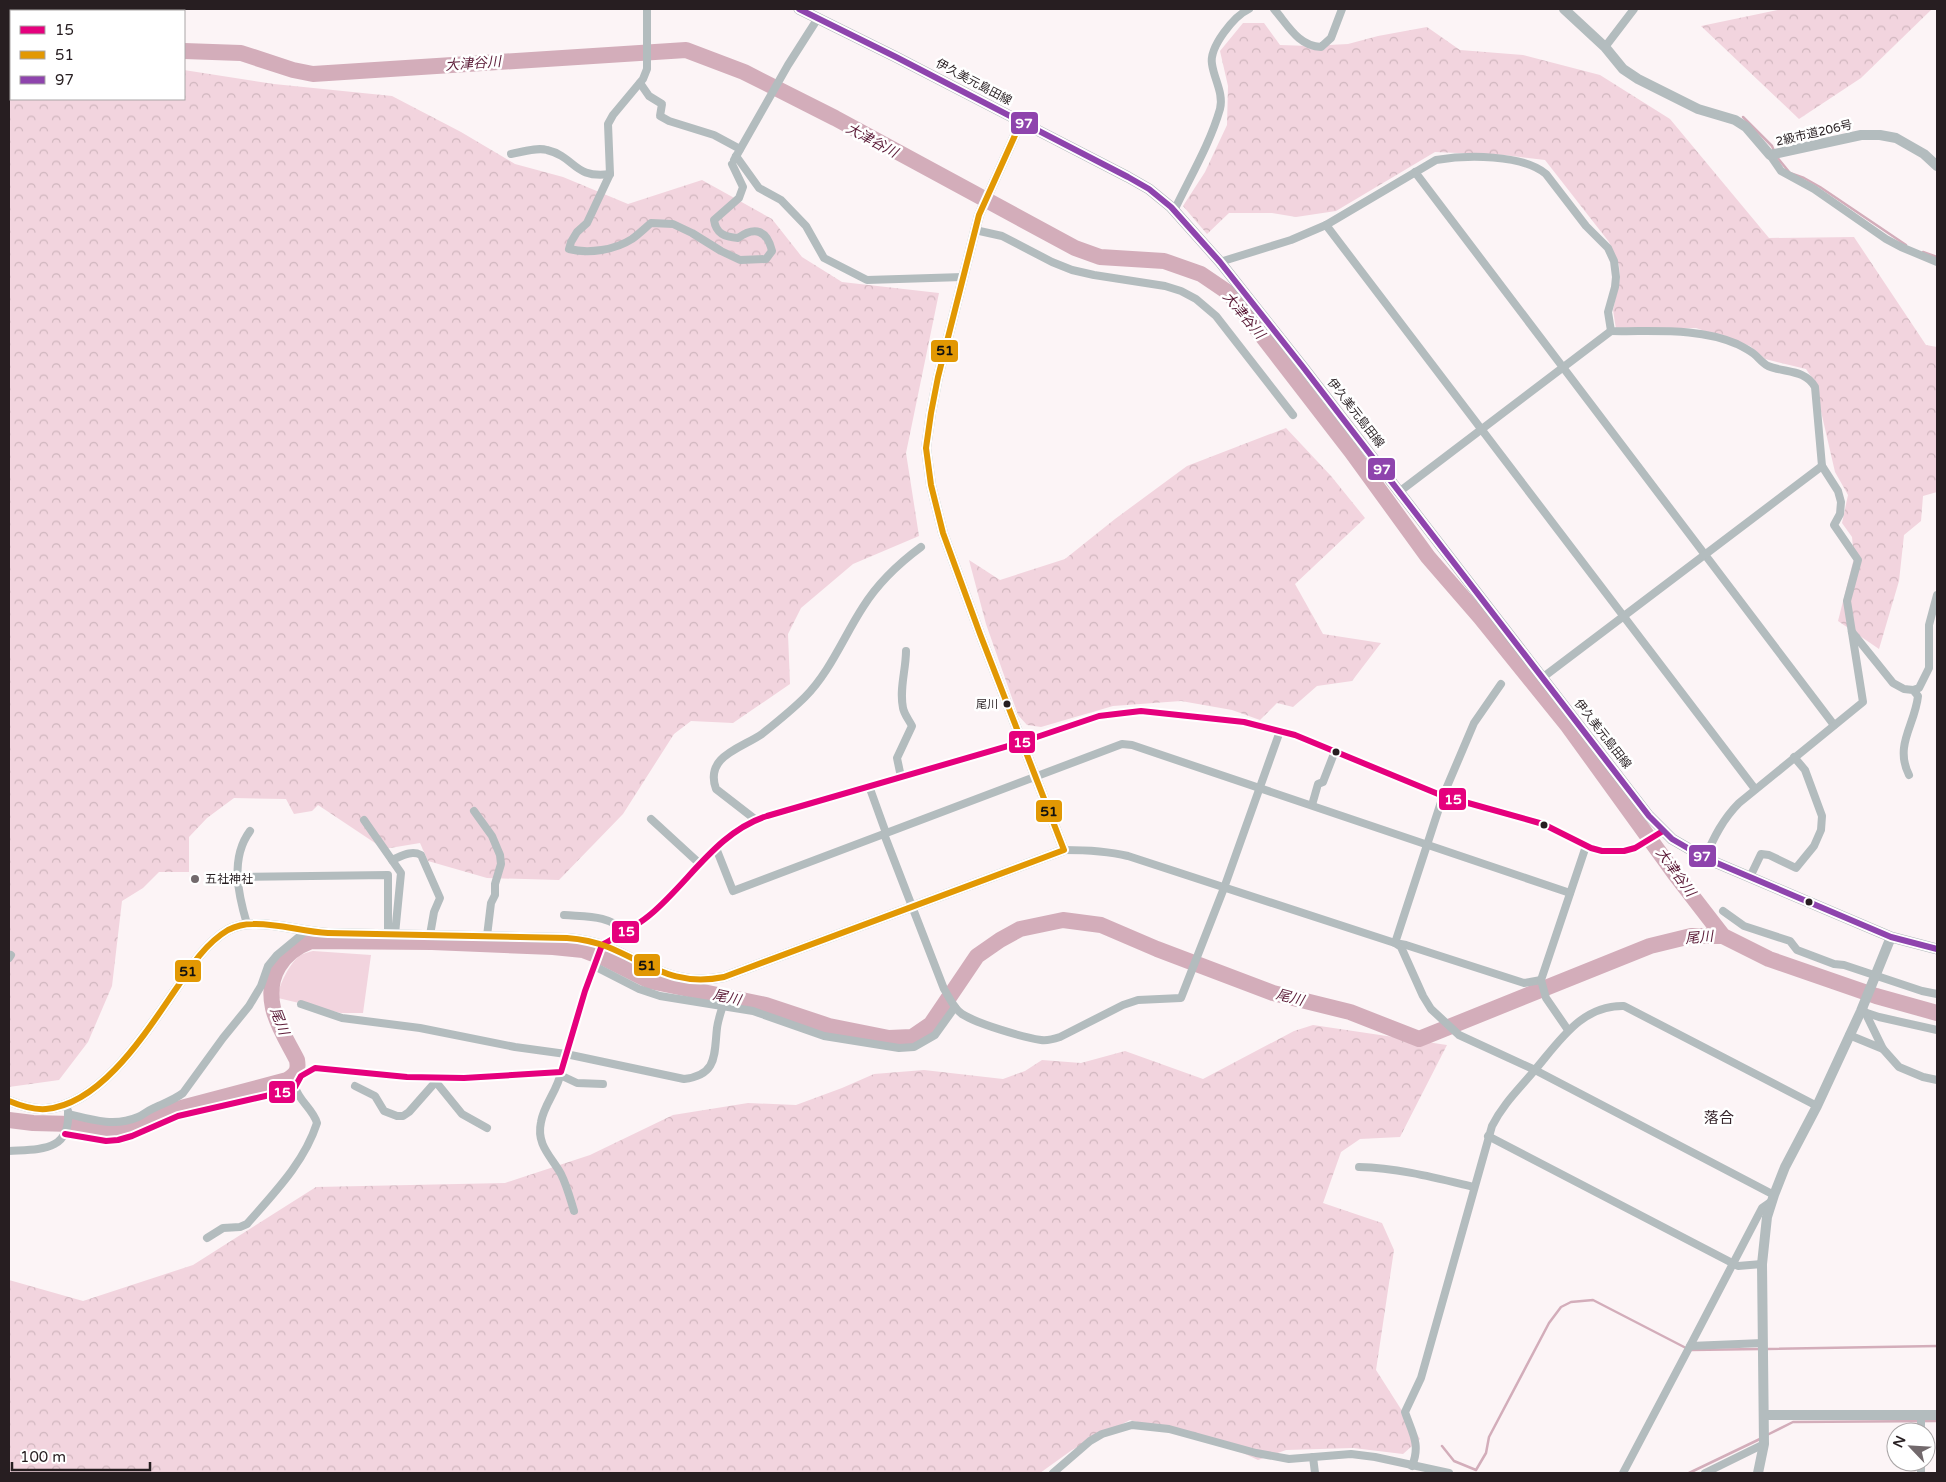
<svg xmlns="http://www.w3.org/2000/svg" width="1946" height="1482" font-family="'Varela Round','Noto Sans JP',sans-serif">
<defs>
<pattern id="forest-crowns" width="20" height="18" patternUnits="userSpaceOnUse" patternTransform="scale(1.25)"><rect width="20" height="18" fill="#f2d4de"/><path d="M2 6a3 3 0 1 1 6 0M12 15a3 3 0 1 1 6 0" fill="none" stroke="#d0b6be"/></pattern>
</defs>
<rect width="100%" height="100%" fill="#fcf4f6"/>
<path fill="#f2d4de" d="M 313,951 L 371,955 L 363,1013 L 341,1013 L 278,998 C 277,988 291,960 301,955 C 304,953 309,952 313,951 Z"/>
<g fill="url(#forest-crowns)">
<polygon points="1782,9 1932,9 1861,78 1799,119 1701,26"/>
<polygon points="1243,23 1264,23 1280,45 1310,46 1348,44 1378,36 1427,27 1460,50 1523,55 1600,75 1670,119 1769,238 1854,237 1926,345 1937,347 1937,492 1923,496 1921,521 1904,535 1899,581 1879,649 1838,621 1854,558 1852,537 1842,523 1848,495 1835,472 1814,381 1806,369 1765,359 1750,346 1696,328 1616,329 1613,310 1620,278 1619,265 1609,242 1545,160 1504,155 1435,152 1336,211 1296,217 1272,213 1229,213 1207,234 1183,206 1205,172 1227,125 1228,86 1220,51"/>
<polygon points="9,44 11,45 11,99 184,99 184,70 274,84 392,96 461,132 515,164 563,177 628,204 702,180 772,219 802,257 842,282 939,293 906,453 919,536 853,564 801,608 788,634 790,684 733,723 691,721 674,734 623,814 559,880 487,878 428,861 420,843 384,849 318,805 312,811 294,814 286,799 234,798 207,818 189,837 189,872 159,872 143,888 122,901 112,986 88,1042 59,1080 9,1087"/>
<polygon points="1286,428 1331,476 1365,518 1295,584 1323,634 1381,643 1352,681 1317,686 1293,707 1277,703 1260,720 1232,710 1181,701 1113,706 1041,727 1027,725 1018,715 986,624 969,560 1000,580 1065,559 1115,519 1187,466"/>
<polygon points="1313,1025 1447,1045 1400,1137 1360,1139 1341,1152 1323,1203 1382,1223 1394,1250 1376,1370 1420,1439 1403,1454 1353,1448 1286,1450 1258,1460 1226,1445 1130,1420 1072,1450 1040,1473 9,1473 9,1280 83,1301 193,1265 316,1187 505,1183 590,1155 673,1115 748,1103 796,1105 842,1088 874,1074 924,1070 1003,1079 1025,1071 1042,1060 1081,1063 1125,1051 1203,1079 1294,1031"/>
</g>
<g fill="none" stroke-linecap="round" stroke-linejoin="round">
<g stroke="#d3adba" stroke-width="2.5">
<polyline points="38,9 40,11"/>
<polyline points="1743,117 1772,146 1774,151"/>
<polyline points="1776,156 1790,173 1804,178 1820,187 1906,245"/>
<polyline points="1923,252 1937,257"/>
<polyline points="1766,1349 1937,1346"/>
<polyline points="1691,1350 1760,1349"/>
<polyline points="1767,1435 1793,1422 1937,1421"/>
<polyline points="1442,1446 1454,1461 1476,1470 1486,1453 1489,1437 1549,1323 1561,1307 1571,1302 1593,1300 1686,1348"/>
<polyline points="1689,1473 1762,1438"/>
</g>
<g stroke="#d3adba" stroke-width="16">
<polyline points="9,28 11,28"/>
<polyline points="184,51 241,53 293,70 313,74 686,50 744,72 835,118 1075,248 1100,257 1164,261 1201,274 1229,293 1351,451 1428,557 1480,617 1568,726 1675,874 1723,936 1769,959 1876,996 1937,1013"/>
<path d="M 9,1120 L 33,1123 L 72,1124 L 101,1131 L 117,1132 L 139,1125 L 166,1112 L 287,1080 C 296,1074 299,1071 297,1060 C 289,1044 277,1026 273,1008 C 266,976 282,952 311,941 L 432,942 L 553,947 L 583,950 L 604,958 L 650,981 L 766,1005 L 829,1026 L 889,1038 L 912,1037 L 931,1024 L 977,956 L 1000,940 L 1020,929 L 1063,920 L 1101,925 L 1157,949 L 1273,993 L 1350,1012 L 1419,1039 L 1650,946 L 1691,936 L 1723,936"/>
</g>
<g stroke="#b3bcbe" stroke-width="8">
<path d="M 647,9 L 647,69 L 643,79 L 613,115 L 608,124 L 610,174 L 587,223 L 577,232 L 571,242 L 569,249 C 589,254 615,250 632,239 C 639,234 645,228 651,223 L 673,224 L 692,233 L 721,251 L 740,260 L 766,259 L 772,251 C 767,230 755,226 738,238 C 725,237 716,234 714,220 L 739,198 L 743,187 L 732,164"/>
<path d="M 1274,9 C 1288,25 1298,46 1321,47 L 1331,38 L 1342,9"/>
<polyline points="1605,47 1634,9"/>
<polyline points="640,83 649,96 662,104 660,116 669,121 714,135 740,149"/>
<path d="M 511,154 C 522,152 537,147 547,150 C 576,157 573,179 610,174"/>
<polyline points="1770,155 1781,171 1814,189 1886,239 1901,247 1937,262"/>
<polyline points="736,156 759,188 781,200 806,226 824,258 867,280 963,277"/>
<polyline points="734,160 788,65 818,18"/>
<polyline points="1415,172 1834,725"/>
<path d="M 1174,211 C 1190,177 1210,144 1220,109 C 1224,94 1214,79 1212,64 C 1209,47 1234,16 1249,9"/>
<polyline points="1326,225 1755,789"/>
<polyline points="975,230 1002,236 1052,262 1072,270 1094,275 1165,286 1181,291 1196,299 1216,316 1293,415"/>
<path d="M 1220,262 L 1291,240 L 1326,225 L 1436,160 C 1466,155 1522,154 1546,174 L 1586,226 L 1608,248 L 1614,261 L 1616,277 L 1615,287 L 1608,312 L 1611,331 C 1653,332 1698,327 1737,344 C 1743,347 1749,350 1754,354 C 1759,358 1762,363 1768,366 C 1785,373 1805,369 1815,387 L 1822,466 L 1838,491 L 1841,502 L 1840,514 L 1834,525 L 1858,560 L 1847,601 L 1863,702 L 1739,803 C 1723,819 1714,837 1705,858"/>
<polyline points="1399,492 1611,331"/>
<path d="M 1852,632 L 1893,683 L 1904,689 L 1913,690 L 1918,696 C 1915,725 1894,745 1909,775"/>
<polyline points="1542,678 1822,466"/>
<polyline points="1501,684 1474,723 1443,796 1395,943 1406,945 1524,983 1541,980"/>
<polyline points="1913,690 1919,688 1929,668 1929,625 1937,595"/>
<path d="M 901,777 L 897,758 L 912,726 C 909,720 904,714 903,708 C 899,689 906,670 906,651"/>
<polyline points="869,786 886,833"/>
<polyline points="1312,805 1318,784 1323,782 1335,751"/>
<polyline points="474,811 492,836 500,855 501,864 495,884 495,895 491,903 487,936"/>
<polyline points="651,819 700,864"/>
<polyline points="364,820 401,873 395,934"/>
<path d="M 756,820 L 716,789 C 704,756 742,748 762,734 C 777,722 792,710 805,697 C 830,672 844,636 863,607 C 878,583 898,564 921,547"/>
<path d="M 884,834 L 944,989 C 949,997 954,1009 962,1014 C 978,1024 1022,1037 1041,1040 C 1048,1041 1054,1039 1060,1037 L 1123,1005 L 1138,1000 L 1181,998 L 1224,888 L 1280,731"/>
<polyline points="716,848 733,891 1122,744 1132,745 1570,893"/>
<path d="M 1064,850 C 1086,850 1107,851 1128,856 L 1395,943 L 1401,947 L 1423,996 L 1431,1009 L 1459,1035 L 1535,1070 L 1774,1195"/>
<path d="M 392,860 C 402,856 411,850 421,855 L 440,898 L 434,912 L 430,935"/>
<polyline points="238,877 388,875 388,934"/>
<polyline points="1750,877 1761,854 1769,855 1796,868 1814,846 1821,830 1822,816 1805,770 1794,757"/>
<polyline points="1723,911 1744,926 1790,941 1797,950 1834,964 1844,965 1922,991 1937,994"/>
<path d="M 564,915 C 589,917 607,915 627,932"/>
<path d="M 247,924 C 238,894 230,858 250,831"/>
<polyline points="9,958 11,955"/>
<polyline points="594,966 639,989 660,996 753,1011 824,1036 899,1048 914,1047 935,1035 955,1007"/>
<path d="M 301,1004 L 342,1018 L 420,1028 L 515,1047 L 566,1054 L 684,1079 C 718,1075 714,1054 717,1028 C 718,1020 721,1012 723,1005"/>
<polyline points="1861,1011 1879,1017 1937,1030"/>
<polyline points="1865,1012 1883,1049"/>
<polyline points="1568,1030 1546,998 1541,980 1586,846"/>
<polyline points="1849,1035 1883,1049 1899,1067 1923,1077 1937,1080"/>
<path d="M 561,1072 C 558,1090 544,1104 541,1122 C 536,1145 551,1156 561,1174 C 567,1186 570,1198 574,1211"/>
<polyline points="560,1075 577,1083 603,1084"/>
<polyline points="436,1082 462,1114 487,1128"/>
<polyline points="355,1086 375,1096 384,1111 397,1116 403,1116 409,1112 439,1078"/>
<path d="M 68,1114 C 92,1120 115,1127 138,1117 C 143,1115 147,1111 152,1109 C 162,1104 174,1100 183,1093 L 223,1038 L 249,1006 L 261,986 L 268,966 L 277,955 L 306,931"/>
<path d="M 65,1134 L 106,1141 L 118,1140 L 132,1136 L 178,1116 L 283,1092 L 295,1087 L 301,1076 L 315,1068 L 407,1077 L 464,1078 L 561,1072 L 585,991 L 602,945 C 619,935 636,927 651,914 C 690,881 717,832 767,816 L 1022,742 L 1099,716 L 1141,711 L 1244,722 L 1295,735 L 1443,796 L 1543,824 L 1591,848 L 1602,851 L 1624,851 L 1635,848 L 1663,831"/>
<polyline points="1488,1136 1738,1266 1762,1264"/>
<path d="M 9,1151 C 40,1149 71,1152 68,1111"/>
<path d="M 1359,1167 C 1398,1168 1436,1178 1474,1187"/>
<path d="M 207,1238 L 223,1228 L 240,1227 L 247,1224 C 274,1193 304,1163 317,1123 C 313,1109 299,1101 295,1087"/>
<polyline points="1690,1346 1762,1208 1772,1201"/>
<polyline points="1921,1432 1921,1415"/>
<polyline points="1313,1457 1315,1473"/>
<polyline points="1921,1462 1921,1473"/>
<path d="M 1412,1466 C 1421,1444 1412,1433 1405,1412 L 1421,1378 L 1492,1126 C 1503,1104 1519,1089 1534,1071 C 1559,1042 1581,1005 1624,1006 L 1817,1106"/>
<polyline points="1053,1473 1090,1441 1102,1434 1132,1425 1169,1429 1256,1453 1289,1459 1351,1454 1375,1457 1449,1473"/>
<polyline points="1623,1473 1690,1346 1763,1343"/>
<polyline points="1705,1473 1764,1444"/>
</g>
<g stroke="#b3bcbe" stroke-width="10">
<polyline points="1564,9 1605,47 1623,69 1638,79 1698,109 1735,120 1746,127 1770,155 1861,135 1880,135 1896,138 1924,154 1937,166"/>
<path d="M 9,1101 C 21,1106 33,1110 46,1109 C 103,1104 148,1029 178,986 C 191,966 206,943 228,930 C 236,926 244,924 253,924 C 278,923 303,932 328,933 C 408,935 487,936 567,938 C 581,939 595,942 608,947 C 651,965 675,987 724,977 L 1064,850 L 980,634 L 943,533 L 931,485 L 926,448 L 931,413 L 938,377 L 979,215 L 1021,122"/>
<polyline points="1764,1415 1937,1415"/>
<polyline points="1758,1473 1764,1444 1762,1264 1767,1217 1774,1195 1785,1167 1817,1106 1861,1011 1891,937"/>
</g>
<polyline stroke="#b0b8ba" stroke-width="11" points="799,9 896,57 1128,177 1149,189 1171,207 1220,262 1303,367 1649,816 1672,839 1705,858 1891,937 1937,949"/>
<defs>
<path id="bus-1" d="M 65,1134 L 106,1141 L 118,1140 L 132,1136 L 178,1116 L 283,1092 L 295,1087 L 301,1076 L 315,1068 L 407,1077 L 464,1078 L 561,1072 L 585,991 L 602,945 C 619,935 636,927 651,914 C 690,881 717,832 767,816 L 1022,742 L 1099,716 L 1141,711 L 1244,722 L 1295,735 L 1443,796 L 1543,824 L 1591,848 L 1602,851 L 1624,851 L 1635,848 L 1663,831"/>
<path id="bus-2" d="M 9,1101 C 21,1106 33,1110 46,1109 C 103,1104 148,1029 178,986 C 191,966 206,943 228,930 C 236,926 244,924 253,924 C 278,923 303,932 328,933 C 408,935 487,936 567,938 C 581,939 595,942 608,947 C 651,965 675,987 724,977 L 1064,850 L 980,634 L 943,533 L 931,485 L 926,448 L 931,413 L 938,377 L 979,215 L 1021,122"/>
<polyline id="bus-3" points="799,9 896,57 1128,177 1149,189 1171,207 1220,262 1303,367 1649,816 1672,839 1705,858 1891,937 1937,949"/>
</defs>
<use href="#bus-1" stroke="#fff" stroke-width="10"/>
<use href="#bus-2" stroke="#fff" stroke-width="10"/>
<use href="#bus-3" stroke="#fff" stroke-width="10"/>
<use href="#bus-1" stroke="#e5007d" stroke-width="6"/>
<use href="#bus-2" stroke="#e29803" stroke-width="6"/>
<use href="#bus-3" stroke="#8e44ad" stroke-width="6"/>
</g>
<g fill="#271e21" stroke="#fff" stroke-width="2">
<circle cx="1007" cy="704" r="4.5"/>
<circle cx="1336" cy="752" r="4.5"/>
<circle cx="1544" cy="825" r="4.5"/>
<circle cx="1809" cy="902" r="4.5"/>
</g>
<circle fill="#72696c" stroke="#fff" stroke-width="2" cx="195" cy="879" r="5"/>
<g text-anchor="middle" stroke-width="5" stroke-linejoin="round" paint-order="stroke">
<g font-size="11" fill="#271e21" stroke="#fff" text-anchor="end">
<text x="998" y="708">尾川</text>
</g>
<g font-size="12" fill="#271e21" stroke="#fff">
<text transform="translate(974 82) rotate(28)" y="4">伊久美元島田線</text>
<text transform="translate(1814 133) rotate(-13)" y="4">2級市道206号</text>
<text transform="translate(1356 413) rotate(52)" y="4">伊久美元島田線</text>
<text transform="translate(1603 734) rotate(52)" y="4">伊久美元島田線</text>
</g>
<g font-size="12" fill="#271e21" stroke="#fff" text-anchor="start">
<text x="205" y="883">五社神社</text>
</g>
<g font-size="14" font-style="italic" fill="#5c1c38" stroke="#fff">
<text transform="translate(473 63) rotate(-4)" y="5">大津谷川</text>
<text transform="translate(872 140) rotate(28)" y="5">大津谷川</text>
<text transform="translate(1244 315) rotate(50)" y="5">大津谷川</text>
<text transform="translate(1676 872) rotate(54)" y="5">大津谷川</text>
<text transform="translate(1699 937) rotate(-5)" y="5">尾川</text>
<text transform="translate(727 997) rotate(12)" y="5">尾川</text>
<text transform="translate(1290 997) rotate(15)" y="5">尾川</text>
<text transform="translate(280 1021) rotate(69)" y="5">尾川</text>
</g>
<g font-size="15" fill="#35232a" stroke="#fff">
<text x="1719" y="1123">落合</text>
</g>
</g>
<g stroke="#fff" stroke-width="2">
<rect x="1010" y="111" width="29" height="24" rx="5" fill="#8e44ad"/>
<rect x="930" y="339" width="29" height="24" rx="5" fill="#e29803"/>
<rect x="1367" y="457" width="29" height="24" rx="5" fill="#8e44ad"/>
<rect x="1008" y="730" width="28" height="24" rx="5" fill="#e5007d"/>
<rect x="1438" y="787" width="29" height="24" rx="5" fill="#e5007d"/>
<rect x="1035" y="799" width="28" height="24" rx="5" fill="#e29803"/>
<rect x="1688" y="844" width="29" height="24" rx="5" fill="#8e44ad"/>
<rect x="611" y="920" width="29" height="24" rx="5" fill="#e5007d"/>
<rect x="633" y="953" width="28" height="24" rx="5" fill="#e29803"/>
<rect x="174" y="959" width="28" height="24" rx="5" fill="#e29803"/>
<rect x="268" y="1080" width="28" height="24" rx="5" fill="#e5007d"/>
</g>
<g font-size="14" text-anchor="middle" font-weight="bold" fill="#fff">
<text x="1024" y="128">97</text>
<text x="1382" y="474">97</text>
<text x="1022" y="747">15</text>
<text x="1453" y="804">15</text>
<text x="1702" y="861">97</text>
<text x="626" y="936">15</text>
<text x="282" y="1097">15</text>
</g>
<g font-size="14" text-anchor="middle" font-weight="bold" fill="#111">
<text x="945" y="355">51</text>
<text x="1049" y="816">51</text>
<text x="647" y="970">51</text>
<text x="188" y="976">51</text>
</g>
<rect width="1946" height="1482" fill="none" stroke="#271e21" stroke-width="20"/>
<rect x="10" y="10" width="175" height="90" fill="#ffffff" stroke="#a9a5a6"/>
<rect x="20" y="26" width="25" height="8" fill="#e5007d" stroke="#a9a5a6"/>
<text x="55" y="35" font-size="15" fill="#271e21">15</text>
<rect x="20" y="51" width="25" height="8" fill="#e29803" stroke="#a9a5a6"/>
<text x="55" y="60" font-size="15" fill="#271e21">51</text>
<rect x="20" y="76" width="25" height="8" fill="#8e44ad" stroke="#a9a5a6"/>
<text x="55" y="85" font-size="15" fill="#271e21">97</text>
<g transform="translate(1911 1447) rotate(295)"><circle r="24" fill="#ffffff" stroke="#a9a5a6"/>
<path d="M0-4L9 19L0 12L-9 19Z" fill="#72696c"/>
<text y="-8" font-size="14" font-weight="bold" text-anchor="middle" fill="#271e21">N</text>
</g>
<path d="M12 1462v8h138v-8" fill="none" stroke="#271e21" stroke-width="2.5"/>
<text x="20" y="1462" font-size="15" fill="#271e21" stroke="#ffffff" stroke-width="4" paint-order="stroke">100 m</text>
</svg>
